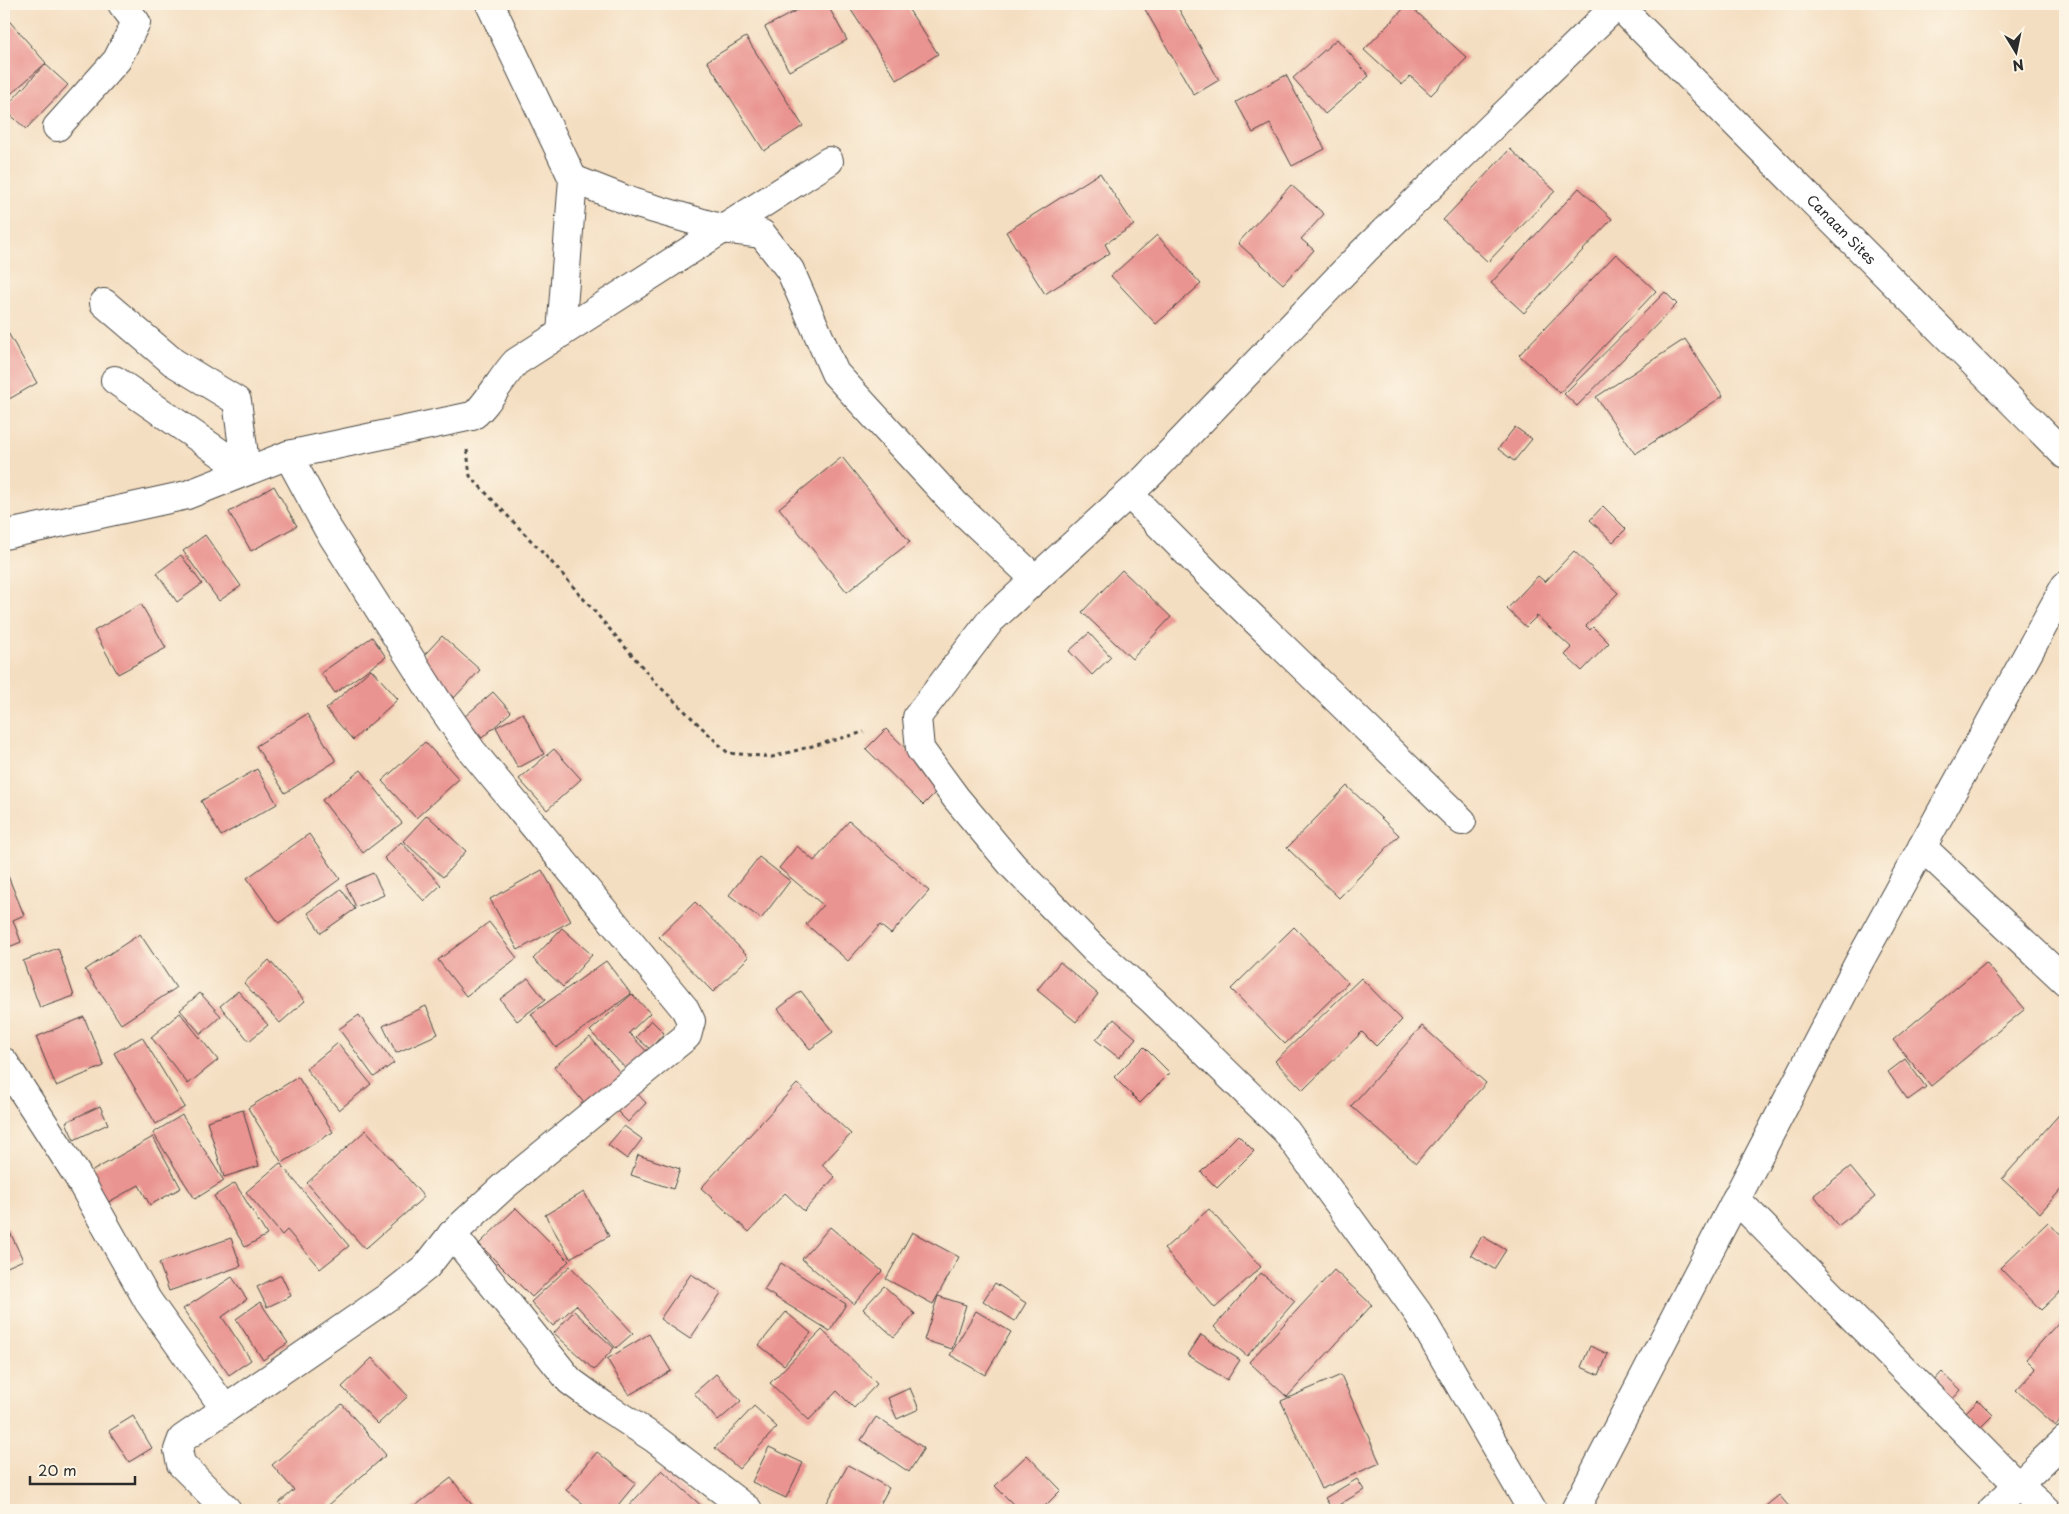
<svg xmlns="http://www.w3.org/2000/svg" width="2069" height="1514" font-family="'Playpen Sans',sans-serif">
<rect width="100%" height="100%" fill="#fcf5e5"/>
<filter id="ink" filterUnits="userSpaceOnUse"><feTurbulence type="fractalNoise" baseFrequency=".02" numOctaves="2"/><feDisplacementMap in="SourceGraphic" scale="10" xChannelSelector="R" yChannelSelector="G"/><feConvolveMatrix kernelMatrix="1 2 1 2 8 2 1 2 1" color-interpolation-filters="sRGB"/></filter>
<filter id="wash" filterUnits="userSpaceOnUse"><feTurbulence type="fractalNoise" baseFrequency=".0096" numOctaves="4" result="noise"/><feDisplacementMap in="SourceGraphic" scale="20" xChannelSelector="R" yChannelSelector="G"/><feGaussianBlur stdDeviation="1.12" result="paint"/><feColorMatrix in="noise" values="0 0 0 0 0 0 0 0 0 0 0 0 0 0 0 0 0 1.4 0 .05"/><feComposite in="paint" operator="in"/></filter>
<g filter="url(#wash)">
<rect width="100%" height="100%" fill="#f4dec1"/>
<g id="blocks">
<g fill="#ea9491">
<polygon points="809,4 827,4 847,40 789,71 765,27"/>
<polygon points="847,4 905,4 938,54 897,80"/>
<polygon points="1142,4 1176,4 1219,80 1194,95"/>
<polygon points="1408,4 1467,58 1431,95 1410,76 1402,85 1364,50"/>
<polygon points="4,15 46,63 4,100"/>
<polygon points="746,37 803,126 764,151 707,61"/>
<polygon points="1337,39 1369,76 1325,114 1293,78"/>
<polygon points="45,64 68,85 26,129 4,109"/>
<polygon points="1286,75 1325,149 1292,166 1270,124 1253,133 1236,102"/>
<polygon points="1510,149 1555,191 1488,262 1443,220"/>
<polygon points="1100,173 1134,225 1105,244 1110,253 1045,294 1006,232"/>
<polygon points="1291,185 1324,214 1301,239 1314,250 1283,284 1238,243"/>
<polygon points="1579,188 1612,219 1524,313 1491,283"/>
<polygon points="1157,235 1201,284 1156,324 1111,276"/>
<polygon points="1616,254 1656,291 1560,393 1519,355"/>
<polygon points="1665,292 1677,304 1577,406 1564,394"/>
<polygon points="7,331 37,383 4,402 4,333"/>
<polygon points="1685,339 1723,396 1635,454 1596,397"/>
<polygon points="1515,427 1532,439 1514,461 1498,449"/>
<polygon points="842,457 910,542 847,592 779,508"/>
<polygon points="274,486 297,526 251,551 229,512"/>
<polygon points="1603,506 1626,529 1613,542 1590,520"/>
<polygon points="205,535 241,586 219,601 183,551"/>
<polygon points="1574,551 1618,593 1586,626 1590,630 1593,627 1609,643 1582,671 1565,655 1572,648 1537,616 1526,627 1507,609 1538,576 1545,582"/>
<polygon points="181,555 202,584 177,602 157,573"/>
<polygon points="1122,570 1171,617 1132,659 1082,612"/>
<polygon points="141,604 166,648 118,674 94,631"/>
<polygon points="1089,633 1111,657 1092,675 1069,651"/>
<polygon points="442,636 480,670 454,698 416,664"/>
<polygon points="372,637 386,657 335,693 321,673"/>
<polygon points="371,669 398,699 353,740 326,709"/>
<polygon points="493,692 511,712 482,738 464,717"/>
<polygon points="523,713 544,754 518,768 496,727"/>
<polygon points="307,714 336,761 285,793 256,746"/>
<polygon points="886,729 943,785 923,805 866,749"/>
<polygon points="425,742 459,779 416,818 382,781"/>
<polygon points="554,749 581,779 547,810 519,779"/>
<polygon points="257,769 277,804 221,836 201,801"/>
<polygon points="361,770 402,823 363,853 322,800"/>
<polygon points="1347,786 1399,835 1339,898 1287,848"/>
<polygon points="427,815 466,851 443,877 403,841"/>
<polygon points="849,821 929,891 891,934 880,925 848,961 806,924 823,905 779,868 797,846 814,861"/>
<polygon points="309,834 340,879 279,923 247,878"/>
<polygon points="401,842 441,885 424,901 384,858"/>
<polygon points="759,857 790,881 761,919 729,895"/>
<polygon points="542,870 571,921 518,950 490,899"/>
<polygon points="373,873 384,895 356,907 346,885"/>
<polygon points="8,876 24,915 13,920 21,942 4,949 4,878"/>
<polygon points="341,889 355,909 321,933 308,913"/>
<polygon points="695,902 749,957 713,992 659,937"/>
<polygon points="489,922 517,958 466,996 438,960"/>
<polygon points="1294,927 1348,983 1285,1044 1231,989"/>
<polygon points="562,928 592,955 563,987 533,959"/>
<polygon points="140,934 176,988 121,1024 85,970"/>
<polygon points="58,948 74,996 40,1008 23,961"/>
<polygon points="269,960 305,1001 280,1023 244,983"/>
<polygon points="606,961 631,994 556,1048 531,1014"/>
<polygon points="1060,962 1098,994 1076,1022 1037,990"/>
<polygon points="1986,963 2025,1009 1931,1086 1893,1040"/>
<polygon points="528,978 545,1000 517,1021 500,999"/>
<polygon points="1361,978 1402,1020 1376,1046 1362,1032 1303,1090 1275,1061"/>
<polygon points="238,991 268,1025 249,1041 220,1006"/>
<polygon points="801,991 833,1032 810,1049 778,1009"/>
<polygon points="200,993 221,1016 201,1034 180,1010"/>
<polygon points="632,994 650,1013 629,1033 649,1054 629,1072 590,1031"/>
<polygon points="426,1006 438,1034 396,1053 383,1026"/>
<polygon points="180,1013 218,1060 188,1084 151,1037"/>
<polygon points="359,1015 394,1063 374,1077 339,1029"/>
<polygon points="84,1017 104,1066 56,1086 36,1037"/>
<polygon points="1114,1019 1136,1038 1119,1058 1096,1040"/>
<polygon points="651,1020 664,1033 650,1049 636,1037"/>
<polygon points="1422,1026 1486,1083 1416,1163 1351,1106"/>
<polygon points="142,1037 185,1107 156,1124 114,1053"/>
<polygon points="590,1037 627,1081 591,1111 554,1067"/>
<polygon points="338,1043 371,1084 339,1110 306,1069"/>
<polygon points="1144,1047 1170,1073 1140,1103 1114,1077"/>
<polygon points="1905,1059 1926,1087 1908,1100 1888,1072"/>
<polygon points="298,1077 333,1132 282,1163 248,1108"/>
<polygon points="797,1084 851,1134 822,1165 835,1177 804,1211 785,1193 749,1232 701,1188"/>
<polygon points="636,1092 646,1103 628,1122 617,1111"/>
<polygon points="100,1106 108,1124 74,1140 66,1122"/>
<polygon points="2065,1108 2065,1185 2040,1213 2002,1179"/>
<polygon points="243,1110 259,1166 224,1177 207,1121"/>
<polygon points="182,1115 224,1181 195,1199 153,1133"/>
<polygon points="624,1126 642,1139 627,1159 608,1145"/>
<polygon points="366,1130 424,1197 365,1249 307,1183"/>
<polygon points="1238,1135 1254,1151 1217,1188 1201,1172"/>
<polygon points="153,1137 181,1188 150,1205 139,1185 105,1204 87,1174"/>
<polygon points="638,1155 680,1169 673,1189 631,1175"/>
<polygon points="280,1163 349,1246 320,1269 287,1230 282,1235 246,1192"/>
<polygon points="1850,1167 1875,1197 1838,1226 1814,1195"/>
<polygon points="235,1183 267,1235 245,1247 214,1196"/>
<polygon points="584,1192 609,1236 570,1258 545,1215"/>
<polygon points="516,1208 569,1261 532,1297 479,1244"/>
<polygon points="1209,1209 1261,1267 1215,1308 1164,1249"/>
<polygon points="2048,1222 2065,1240 2065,1287 2041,1310 2000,1268"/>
<polygon points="830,1227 882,1271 854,1304 802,1259"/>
<polygon points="8,1228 23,1260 5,1268 4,1230"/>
<polygon points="912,1232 959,1257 933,1304 886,1279"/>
<polygon points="1482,1236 1506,1250 1494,1269 1471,1255"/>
<polygon points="231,1238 241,1266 169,1291 159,1263"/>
<polygon points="781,1263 846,1304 830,1331 764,1290"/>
<polygon points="570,1266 633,1333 616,1348 576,1305 553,1326 531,1302"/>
<polygon points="1334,1270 1372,1305 1287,1397 1249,1362"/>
<polygon points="1261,1273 1295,1301 1247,1356 1214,1327"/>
<polygon points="691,1274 721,1293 690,1339 660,1319"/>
<polygon points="281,1275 291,1296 267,1307 257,1287"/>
<polygon points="232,1277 247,1299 222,1317 251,1360 229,1375 183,1309"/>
<polygon points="995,1283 1026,1303 1015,1321 983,1301"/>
<polygon points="884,1286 915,1314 894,1337 863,1309"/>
<polygon points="938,1296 966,1305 952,1349 924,1340"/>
<polygon points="260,1302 288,1343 263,1360 236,1319"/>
<polygon points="574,1311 614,1348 594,1370 554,1333"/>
<polygon points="976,1311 1011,1332 985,1375 950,1355"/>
<polygon points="786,1312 811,1333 784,1365 759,1345"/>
<polygon points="2065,1315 2065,1415 2056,1426 2016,1390 2036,1369 2026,1359"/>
<polygon points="822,1330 877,1384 854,1408 837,1391 809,1420 770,1383"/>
<polygon points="649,1334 671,1371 629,1395 607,1359"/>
<polygon points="1201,1335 1240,1360 1227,1380 1188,1355"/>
<polygon points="1590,1346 1608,1354 1599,1375 1581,1367"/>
<polygon points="372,1358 408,1396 378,1424 342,1387"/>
<polygon points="1942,1372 1961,1390 1950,1402 1931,1384"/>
<polygon points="716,1374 741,1401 718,1421 694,1393"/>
<polygon points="1341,1375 1380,1463 1321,1489 1281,1401"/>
<polygon points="910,1388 919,1409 897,1419 888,1398"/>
<polygon points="1978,1400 1993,1415 1979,1429 1964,1414"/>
<polygon points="342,1404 386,1455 323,1510 285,1510 279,1503 294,1490 272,1465"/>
<polygon points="754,1406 777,1427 739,1469 715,1448"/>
<polygon points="133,1416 152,1448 129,1462 109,1431"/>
<polygon points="876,1417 924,1448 909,1472 861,1440"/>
<polygon points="769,1447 803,1463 786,1498 752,1482"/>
<polygon points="597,1452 636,1483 614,1510 591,1510 566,1490"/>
<polygon points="1027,1455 1061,1490 1041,1510 1019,1510 995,1486"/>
<polygon points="848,1465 889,1488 877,1510 828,1510 824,1508"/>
<polygon points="662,1470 706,1510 625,1510"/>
<polygon points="451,1478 476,1510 410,1510"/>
<polygon points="1357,1479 1364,1490 1332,1509 1325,1498"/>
<polygon points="1779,1495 1792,1510 1761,1510"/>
</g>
</g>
</g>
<g filter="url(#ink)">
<use href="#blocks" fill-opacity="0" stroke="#494642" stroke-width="1"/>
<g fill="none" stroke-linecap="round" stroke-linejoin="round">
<defs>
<g id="minor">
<polyline points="490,4 573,179 561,333"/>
<path id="s1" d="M 1617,4 L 2065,455"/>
<polyline points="57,127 117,60 136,22 122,4"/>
<polyline points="573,179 634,203 723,229 762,234 790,270 835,373 955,504 1035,579"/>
<polyline points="104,303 173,362 237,401 246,471 115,380"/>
<polyline points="1129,494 1216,582 1462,821"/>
<path d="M 4,535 L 187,495 L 288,455 L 472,416 C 484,410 504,374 516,362 L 829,161"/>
<polyline points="1922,847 2065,981"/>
<polyline points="4,1062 77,1175 148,1301 225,1409"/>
<polyline points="1736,1199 2018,1485 2046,1510"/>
<polyline points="452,1234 570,1381 603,1405 655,1439 748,1510"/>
<polyline points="227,1510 181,1464 178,1450 182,1439 392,1294 427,1266 452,1234 504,1186 687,1036 691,1021 685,1009 472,751 438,702 328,529 288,455"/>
<polyline points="1532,1510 1418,1313 1286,1131 1152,1000 1095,950 1013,866 956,798 920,749 917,717 991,620 1147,477 1365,250 1618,4"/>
<polyline points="1575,1510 1858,964 2065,586"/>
<polyline points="1992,1510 2065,1440"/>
</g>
</defs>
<use href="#minor" stroke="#494642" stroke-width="30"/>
<polyline stroke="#494642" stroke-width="3" stroke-dasharray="4 4" stroke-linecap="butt" points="467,450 470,476 557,568 657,684 728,753 772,757 864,732"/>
<use href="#minor" stroke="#fff" stroke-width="28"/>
</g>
</g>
<g text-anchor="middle" stroke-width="4.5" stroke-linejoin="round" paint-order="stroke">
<g font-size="14" fill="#2b2b2b" stroke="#fcf5e5">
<text dy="5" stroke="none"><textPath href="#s1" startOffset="318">Canaan Sites</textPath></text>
</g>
</g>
<rect width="2069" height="1514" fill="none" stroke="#fcf5e5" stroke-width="20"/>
<g transform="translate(2016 52) rotate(170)" stroke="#fcf5e5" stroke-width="4" paint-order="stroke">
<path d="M0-4L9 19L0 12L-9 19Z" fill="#2b2b2b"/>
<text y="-8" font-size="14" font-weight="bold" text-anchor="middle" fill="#2b2b2b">N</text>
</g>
<path d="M30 1476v8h105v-8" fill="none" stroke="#2b2b2b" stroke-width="2.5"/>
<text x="38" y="1476" font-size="15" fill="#2b2b2b" stroke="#fcf5e5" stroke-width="4" paint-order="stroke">20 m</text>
</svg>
